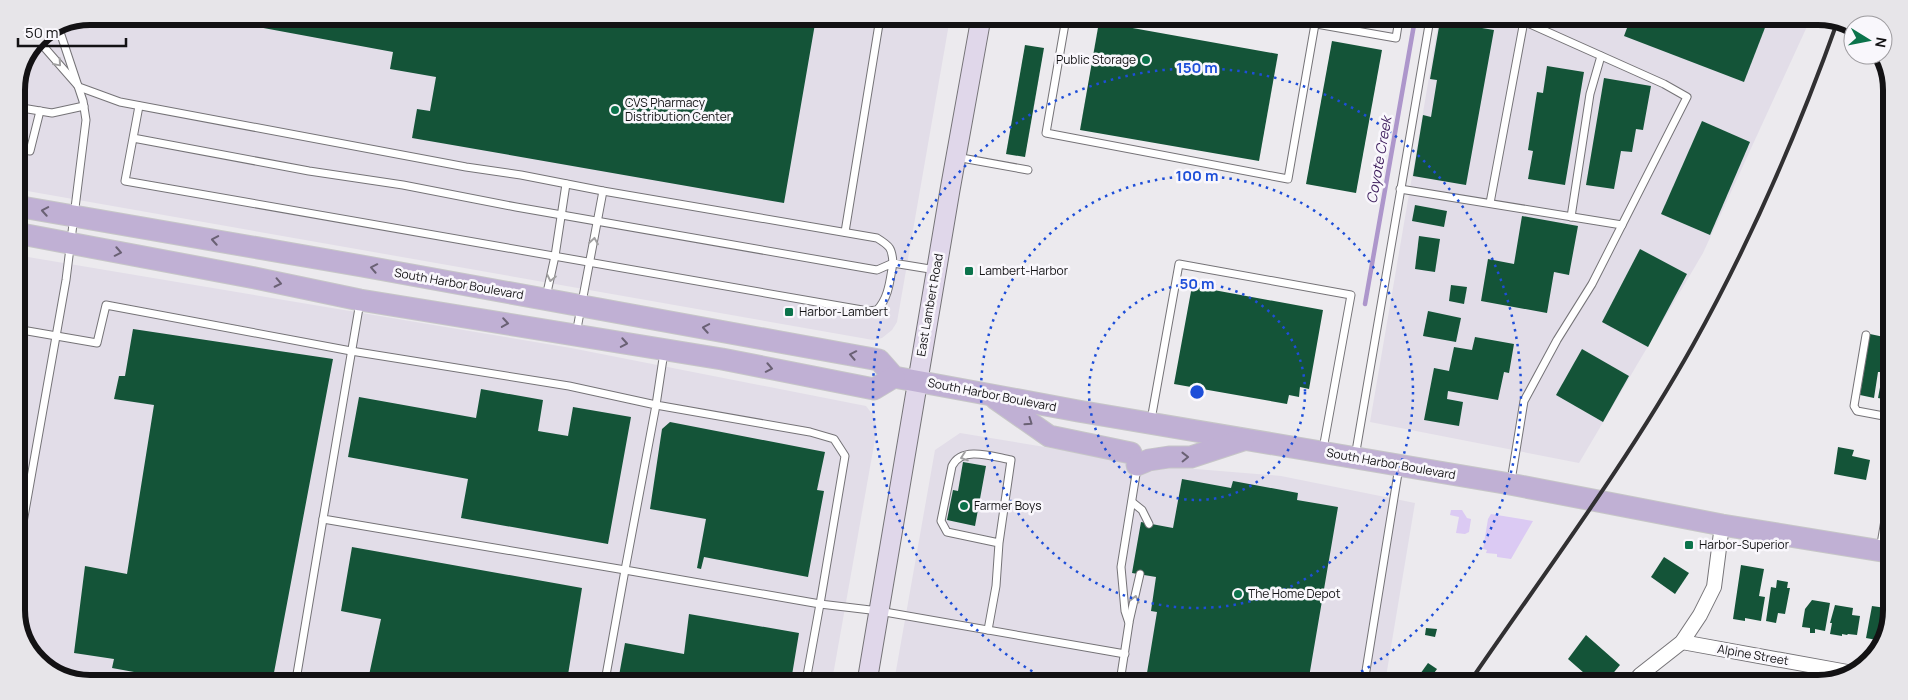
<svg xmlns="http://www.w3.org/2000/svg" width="1908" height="700" font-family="Manrope,sans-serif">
<rect width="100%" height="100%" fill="#eceaee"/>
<g fill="#e2dde8">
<polygon points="90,16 950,18 897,322 892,330 882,338 873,340 16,189 16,85 38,38"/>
<polygon points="1439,19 1810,20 1703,253 1579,463 1370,422"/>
<polygon points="16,255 571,348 866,406 873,415 877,428 832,681 66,680 32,655 16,615"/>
<polygon points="960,433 1159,466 1281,476 1415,503 1385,683 894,682 935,450"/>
</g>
<g fill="#dbcaf3">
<polygon points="1451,510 1462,510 1467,518 1471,519 1469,532 1465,534 1456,533 1459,517 1450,515"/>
<polygon points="1491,514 1533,521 1511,559 1497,557 1497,554 1486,553 1487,550 1483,549 1488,519"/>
</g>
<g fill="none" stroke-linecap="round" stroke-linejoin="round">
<polyline stroke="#ad96cb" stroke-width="4.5" points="1365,304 1415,19"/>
</g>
<g fill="#145438">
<polygon points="199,16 816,18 784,203 412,138 417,109 430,111 436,77 390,69 393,52"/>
<polygon points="1337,19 1386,19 1385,28"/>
<polygon points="1630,20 1768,20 1744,82 1624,36"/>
<polygon points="1440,21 1494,30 1466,185 1413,176 1423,115 1431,117 1437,80 1430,79"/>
<polygon points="1099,22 1278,54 1259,161 1080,130"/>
<polygon points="1332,41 1382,50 1356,193 1306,184"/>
<polygon points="1025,45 1044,48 1025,157 1006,154"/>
<polygon points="1547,66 1584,72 1565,185 1528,179 1533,151 1528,150 1537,92 1543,93"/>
<polygon points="1604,78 1651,86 1643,130 1636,129 1632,152 1621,151 1614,189 1586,185"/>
<polygon points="1702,121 1750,142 1710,235 1661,214"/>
<polygon points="1415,205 1447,211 1444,227 1412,221"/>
<polygon points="1522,216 1578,226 1569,275 1554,272 1547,313 1481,301 1488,259 1514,264"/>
<polygon points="1419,236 1440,239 1435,272 1415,269"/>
<polygon points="1640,249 1687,274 1648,347 1602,322"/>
<polygon points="1451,285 1467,287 1464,304 1449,301"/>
<polygon points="1192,286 1323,310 1309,389 1300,387 1299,397 1289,395 1287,404 1174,384"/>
<polygon points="1428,311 1461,318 1456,342 1423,336"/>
<polygon points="133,329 333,359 273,678 278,680 178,680 112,668 114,659 74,653 85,566 127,574 154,405 114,399 119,376 125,376"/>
<polygon points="1870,334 1884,337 1880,372 1878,372 1874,398 1860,395"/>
<polygon points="1475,337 1514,344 1509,373 1504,372 1498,400 1448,391 1447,399 1463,402 1459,426 1424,420 1434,368 1449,371 1454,347 1472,350"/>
<polygon points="1889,343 1890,343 1890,360 1886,359"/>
<polygon points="1582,349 1629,376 1603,422 1556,395"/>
<polygon points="16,351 26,353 18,395 26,396 17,442"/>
<polygon points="1882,377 1890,379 1889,400 1878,398"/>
<polygon points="481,389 543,400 538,431 568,436 573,407 631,417 608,544 461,518 468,479 348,457 359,397 476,418"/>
<polygon points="670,422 825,452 817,490 824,491 808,577 704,557 701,569 697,568 706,519 650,509 662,429"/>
<polygon points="1838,447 1854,450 1852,456 1870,460 1866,480 1834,474"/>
<polygon points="963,462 986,466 975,526 947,520 953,490 958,491"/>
<polygon points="1182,479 1231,488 1233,481 1298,493 1297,500 1338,507 1308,683 1136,682 1138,672 1147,673 1157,612 1151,611 1156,577 1132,573 1141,522 1173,528"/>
<polygon points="352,547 582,588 567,681 368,680 381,619 341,611"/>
<polygon points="1664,557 1689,573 1675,594 1651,577"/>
<polygon points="1741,565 1764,569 1759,596 1765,597 1761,621 1745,618 1745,621 1733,619"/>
<polygon points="1777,580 1788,582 1787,588 1790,588 1785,614 1778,613 1776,623 1766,621 1771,587 1776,588"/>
<polygon points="1812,600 1830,603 1825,631 1815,629 1815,633 1810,633 1810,628 1802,627 1805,609"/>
<polygon points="1835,605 1853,608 1852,615 1860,616 1857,635 1848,634 1847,635 1842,634 1842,636 1830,634 1832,623 1830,623"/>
<polygon points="1872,606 1886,608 1885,612 1888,612 1888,634 1882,641 1866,638"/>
<polygon points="689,614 799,633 791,681 618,681 625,643 684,654"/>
<polygon points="1426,628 1437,629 1435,637 1425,635"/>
<polygon points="1586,635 1620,665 1605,683 1586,683 1580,678 1584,673 1568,659"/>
<polygon points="1428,663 1437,669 1427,683 1417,683 1415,681"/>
<polygon points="1553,676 1562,683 1547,683"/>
<polygon points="1685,677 1690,683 1671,683 1676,680 1679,683"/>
</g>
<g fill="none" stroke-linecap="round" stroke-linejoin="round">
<defs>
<g id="service">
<polyline points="1066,18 1046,133 1288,179 1315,24"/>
<polyline points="1288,19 1396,38 1399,19"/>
<path d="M 37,39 L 79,87 L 120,102 L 466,167 L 521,175 L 603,191 L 877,238 C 890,246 892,248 893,263 L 936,270"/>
<polyline points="16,107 52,113 84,106"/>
<path d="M 133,138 L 309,171 L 403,185 L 516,207 L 871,269 L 877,270 L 893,263 C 890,279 889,298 877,310 L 868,311 L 125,181 L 139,106"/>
<polyline points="16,149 30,151 40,111"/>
<polyline points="956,157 1028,170"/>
<polyline points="1400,189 1622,225"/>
<polyline points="1490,203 1524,21"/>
<polyline points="1571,217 1590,94 1601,56"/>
<polyline points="845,232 880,18"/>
<polyline points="16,285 16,290"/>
<polyline points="546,297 555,256 566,184"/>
<polyline points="360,302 323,519 625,570 605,681"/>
<polyline points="16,329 97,343 106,305 351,351 569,386 656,405 625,570 820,604 806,681"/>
<polyline points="576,334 603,191"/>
<polyline points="1866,335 1854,406 1857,411 1889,417"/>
<polyline points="664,352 656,405 810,432 834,439 845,456 820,604 879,611 1125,654"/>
<polyline points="1151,420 1179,264 1351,295 1323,449"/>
<polyline points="1355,457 1430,19"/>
<polyline points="1511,481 1524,401 1557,340 1592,284 1687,97 1664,84 1521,20"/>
<polyline points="1132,502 1142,510 1149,524"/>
<polyline points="1880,550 1889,496"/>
<polyline points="16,562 66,280 86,120 83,101 59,29"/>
<polyline points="1129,622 1140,574"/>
<path d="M 988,630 L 996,586 L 999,543 L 1011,460 C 994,457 962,445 952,466 L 941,521 L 947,532 L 999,543"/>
<polyline points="296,680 323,519"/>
<polyline points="1120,682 1129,623 1125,611 1121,567 1137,468"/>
<polyline points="1364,683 1399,467"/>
</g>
<g id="minor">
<polyline points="1682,642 1853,673"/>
<polyline points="1633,683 1640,675 1682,642 1700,615 1714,587 1722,525"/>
</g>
<polyline id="secondary" points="867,682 950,190 981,18"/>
<g id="primary">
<polyline points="16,206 362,266 879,360 894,377 1078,411 1510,484 1722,525 1888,552"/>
<polyline points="16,233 255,278 360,300 722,359 874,389 894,377"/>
<polyline points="996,399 1049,436 1131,453"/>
<polyline points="1137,465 1149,460 1169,457 1191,457 1243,440"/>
</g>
</defs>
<use href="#service" stroke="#757377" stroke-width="9"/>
<use href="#minor" stroke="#757377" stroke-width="16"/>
<use href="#secondary" stroke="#757377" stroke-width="21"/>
<use href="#primary" stroke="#c6c6c7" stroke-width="23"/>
<use href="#service" stroke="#fff" stroke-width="7"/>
<use href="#minor" stroke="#fff" stroke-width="14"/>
<use href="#secondary" stroke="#e0d7ea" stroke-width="19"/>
<use href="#primary" stroke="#c0b0d4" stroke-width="21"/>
<path stroke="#313032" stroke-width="4" d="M 1469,683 C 1545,572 1627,463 1693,345 C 1751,241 1798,132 1838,20"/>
</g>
<defs><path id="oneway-chevron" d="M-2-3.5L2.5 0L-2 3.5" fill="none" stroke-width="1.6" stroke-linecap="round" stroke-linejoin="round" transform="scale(1.25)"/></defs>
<g stroke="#a1a0a1">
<use href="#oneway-chevron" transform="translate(58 63) rotate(49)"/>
<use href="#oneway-chevron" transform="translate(594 241) rotate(-81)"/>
<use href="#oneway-chevron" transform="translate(551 278) rotate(102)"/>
<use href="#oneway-chevron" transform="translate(964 457) rotate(161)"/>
<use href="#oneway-chevron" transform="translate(1135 599) rotate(-76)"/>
</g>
<g stroke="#6a6174">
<use href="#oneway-chevron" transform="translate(45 211) rotate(-170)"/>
<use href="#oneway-chevron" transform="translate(215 240) rotate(-170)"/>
<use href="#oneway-chevron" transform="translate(118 252) rotate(11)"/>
<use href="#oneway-chevron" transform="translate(374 268) rotate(-169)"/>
<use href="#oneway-chevron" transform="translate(278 283) rotate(12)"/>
<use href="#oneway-chevron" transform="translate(505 323) rotate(9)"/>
<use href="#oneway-chevron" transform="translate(706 328) rotate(-170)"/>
<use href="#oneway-chevron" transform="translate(624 343) rotate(10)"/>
<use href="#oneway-chevron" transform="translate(853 355) rotate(-169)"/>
<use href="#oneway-chevron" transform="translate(769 368) rotate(11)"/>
<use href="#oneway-chevron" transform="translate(1029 422) rotate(35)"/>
<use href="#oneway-chevron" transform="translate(1185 457) rotate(-1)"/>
</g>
<g fill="none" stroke="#1d4ed8" stroke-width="2.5" stroke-dasharray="2.5 5">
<circle cx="1197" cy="392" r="108"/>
<circle cx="1197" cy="392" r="216"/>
<path d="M1052 682A324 324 0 1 1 1342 682"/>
</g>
<g fill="#0b734b" stroke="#f9f7fc" stroke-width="2">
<circle cx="1146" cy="60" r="5"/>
<circle cx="615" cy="110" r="5"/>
<rect x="964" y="266" width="10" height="10" rx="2.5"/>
<rect x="784" y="307" width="10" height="10" rx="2.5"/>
<circle cx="964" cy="506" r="5"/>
<rect x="1684" y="540" width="10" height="10" rx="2.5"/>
<circle cx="1238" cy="594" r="5"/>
</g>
<g text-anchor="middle" stroke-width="5" stroke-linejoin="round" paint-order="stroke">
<g font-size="12" fill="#131214" stroke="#f9f7fc" text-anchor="start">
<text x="1136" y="64" text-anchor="end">Public Storage</text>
<text x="625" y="107">CVS Pharmacy<tspan x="625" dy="14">Distribution Center</tspan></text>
<text x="979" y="275">Lambert-Harbor</text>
<text x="799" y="316">Harbor-Lambert</text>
<text x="974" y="510">Farmer Boys</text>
<text x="1699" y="549">Harbor-Superior</text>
<text x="1248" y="598">The Home Depot</text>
</g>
<g font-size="12" fill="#131214" stroke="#f9f7fc">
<text transform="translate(459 284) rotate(10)" y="4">South Harbor Boulevard</text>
<text transform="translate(930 305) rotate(-80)" y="4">East Lambert Road</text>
<text transform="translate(992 395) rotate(11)" y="4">South Harbor Boulevard</text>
<text transform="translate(1391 464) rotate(10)" y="4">South Harbor Boulevard</text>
<text transform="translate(1753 655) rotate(10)" y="4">Alpine Street</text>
</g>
<g font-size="14" font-style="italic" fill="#3d1d5c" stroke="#f9f7fc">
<text transform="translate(1379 160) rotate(-80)" y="5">Coyote Creek</text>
</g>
</g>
<path d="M0 0H1908V700H0ZM90 25H1818A65 65 0 0 1 1883 90V610A65 65 0 0 1 1818 675H90A65 65 0 0 1 25 610V90A65 65 0 0 1 90 25Z" fill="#e7e5e9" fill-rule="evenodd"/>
<path fill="none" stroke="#131214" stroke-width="6" d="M90 25H1818A65 65 0 0 1 1883 90V610A65 65 0 0 1 1818 675H90A65 65 0 0 1 25 610V90A65 65 0 0 1 90 25Z"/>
<circle cx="1197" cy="392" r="8" fill="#1d4ed8" stroke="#f9f7fc" stroke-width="2.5"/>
<g font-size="15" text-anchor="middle" font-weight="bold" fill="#1d4ed8" stroke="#f9f7fc" stroke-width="5" stroke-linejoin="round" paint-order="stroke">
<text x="1197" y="73">150 m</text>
<text x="1197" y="181">100 m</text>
<text x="1197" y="289">50 m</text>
</g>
<g transform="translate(1868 40) rotate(100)"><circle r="24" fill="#f9f7fc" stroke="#9d9b9f"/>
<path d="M0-4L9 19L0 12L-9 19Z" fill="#0b734b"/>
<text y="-8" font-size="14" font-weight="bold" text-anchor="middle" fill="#131214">N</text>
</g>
<path d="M18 38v8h108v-8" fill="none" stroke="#131214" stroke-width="2.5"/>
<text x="25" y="38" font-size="15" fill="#131214" stroke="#f9f7fc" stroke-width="4" paint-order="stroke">50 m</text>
</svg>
